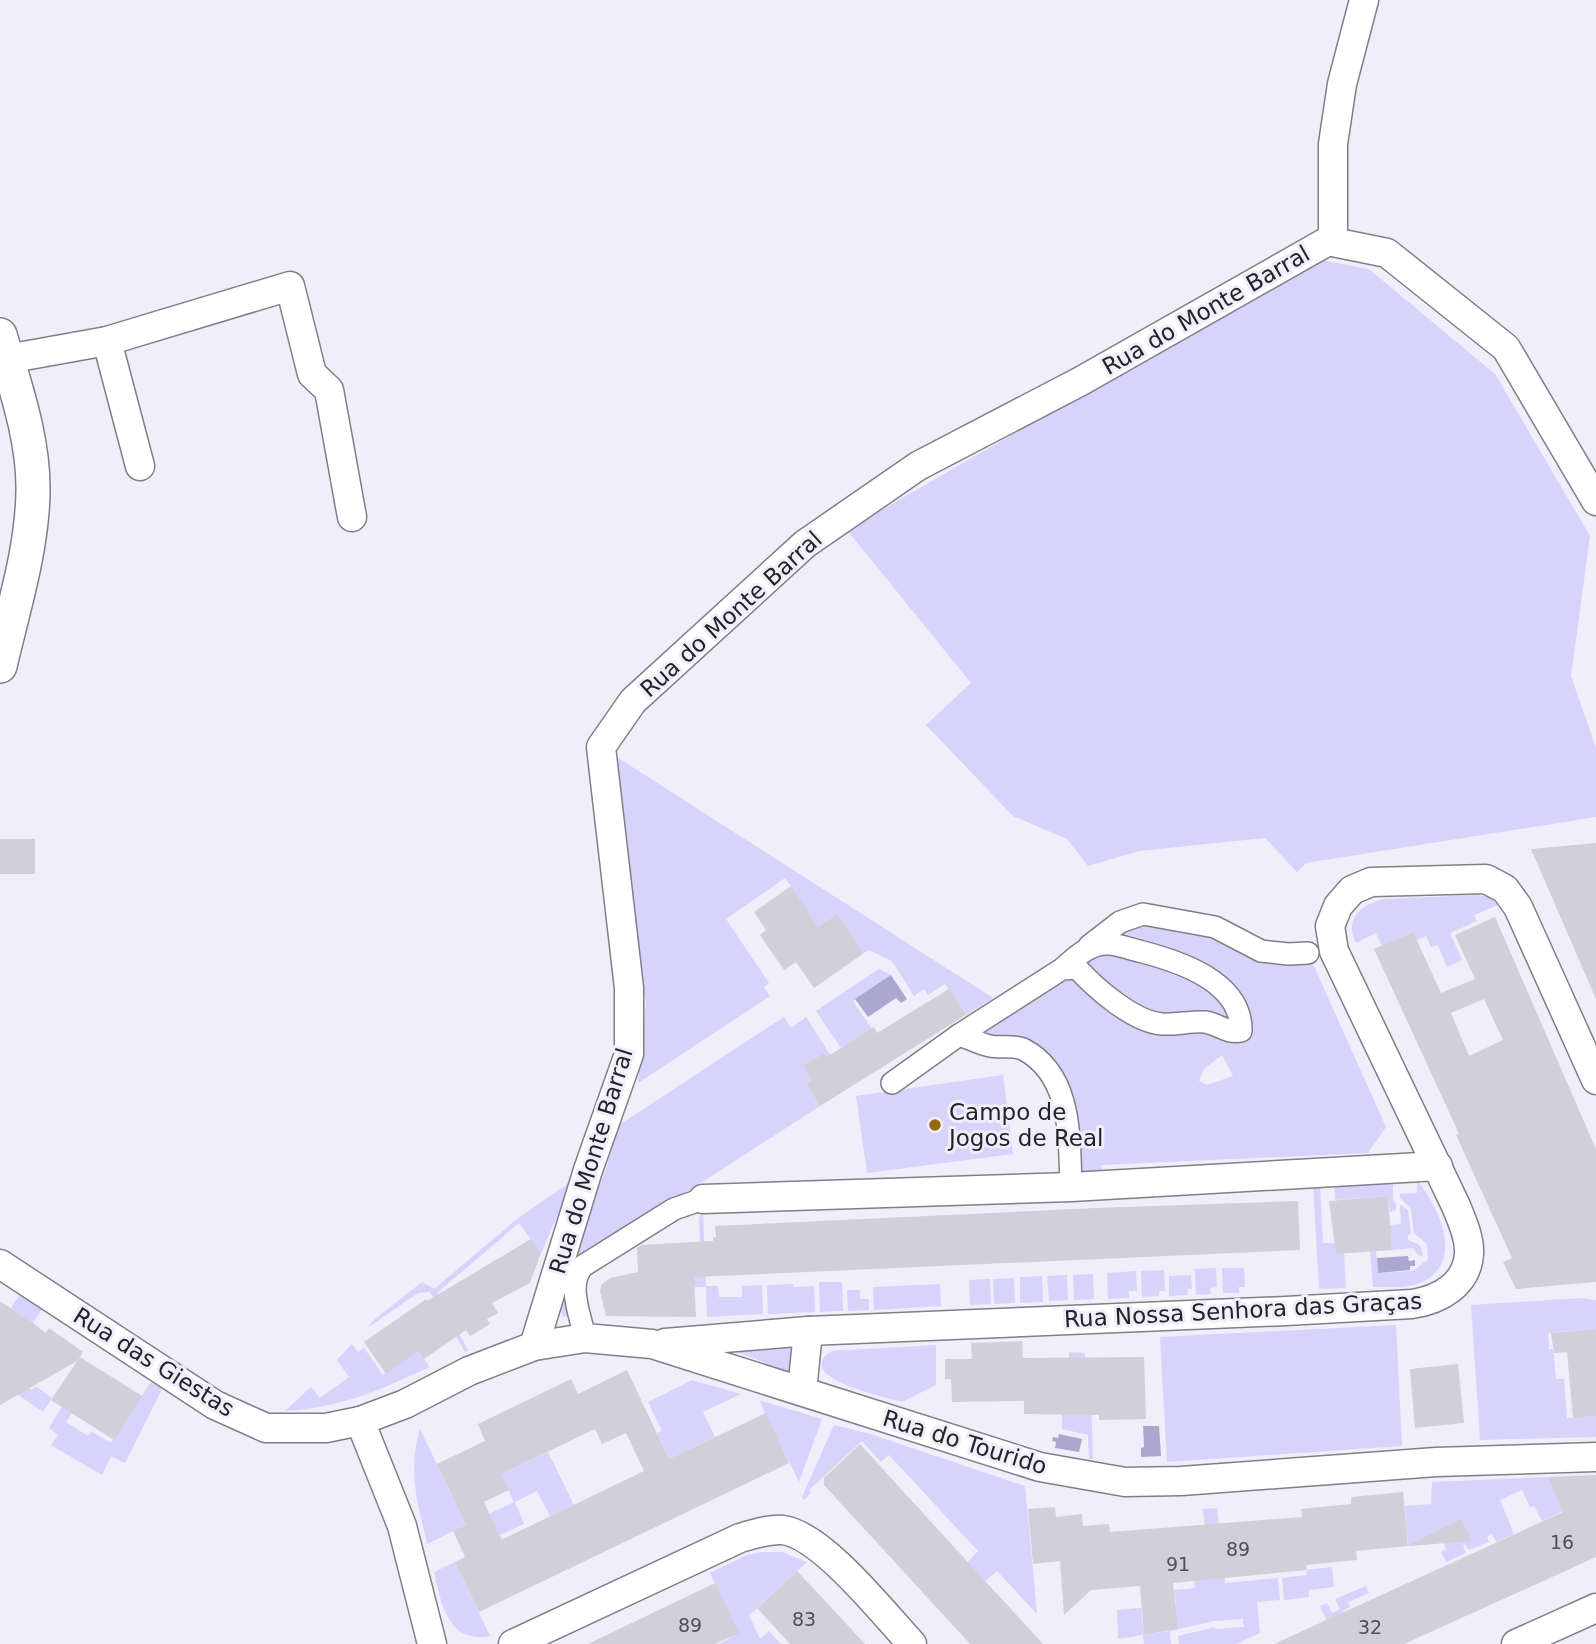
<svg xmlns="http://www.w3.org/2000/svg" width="1596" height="1644" font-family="'DejaVu Sans',sans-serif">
<rect width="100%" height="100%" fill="#efeefa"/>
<g fill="#d7d3fa" fill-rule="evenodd">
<polygon points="1316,259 1369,269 1495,374 1590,536 1571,676 1596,748 1596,817 1306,863 1297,872 1265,838 1139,851 1088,866 1067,839 1013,816 926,725 971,683 847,530"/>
<polygon points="612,754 993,998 966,1015 945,984 928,995 924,989 914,996 892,961 869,950 864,953 837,914 818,927 785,878 726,919 769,983 764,987 770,996 638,1083 646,1003 625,881"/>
<path d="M 1475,895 L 1488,896 L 1498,905 L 1474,915 L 1477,921 L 1450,933 L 1462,960 L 1447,967 L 1438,945 L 1431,947 L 1426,936 L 1417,940 L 1412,932 L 1382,946 L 1376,933 L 1356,943 C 1344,919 1361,905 1383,899 Z"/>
<path d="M 1143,914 L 1239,938 L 1308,953 L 1386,1127 L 1368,1153 L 1101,1165 L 1102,1175 L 1070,1174 L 1044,1065 L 959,1035 ZM 1222,1055 L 1233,1076 L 1207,1085 L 1199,1081 L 1204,1069 Z"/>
<polygon points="879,969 891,975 853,1001 872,1029 841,1048 816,1011"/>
<path d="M 784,1017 L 791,1028 L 806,1017 L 831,1056 L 827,1058 L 824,1053 L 803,1066 L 812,1080 L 806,1084 L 820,1106 L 572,1266 L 574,1318 L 563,1316 C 547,1281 590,1209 604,1175 C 610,1160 612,1143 616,1127 Z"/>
<polygon points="1003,1075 1013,1154 867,1173 856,1096"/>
<polygon points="573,1180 541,1253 519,1223 437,1293 468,1350 465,1352 430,1292 418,1293 366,1329 375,1319 422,1282 434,1289 517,1219"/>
<polygon points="1393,1180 1393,1199 1396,1204 1396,1210 1390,1212 1388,1196 1335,1200 1334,1183"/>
<path d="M 1417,1180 C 1439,1207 1465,1262 1422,1282 C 1408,1289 1389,1287 1373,1287 L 1370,1251 L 1376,1251 L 1378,1273 L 1413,1271 L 1428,1259 L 1427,1244 L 1414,1233 L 1411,1209 L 1400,1198 L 1400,1194 L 1417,1193 Z"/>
<polygon points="1320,1184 1323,1243 1335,1243 1336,1254 1344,1253 1346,1288 1319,1289 1313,1185"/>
<path d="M 1400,1204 L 1408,1210 L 1411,1233 L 1408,1236 L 1408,1240 C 1419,1245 1420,1242 1423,1256 L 1418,1255 L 1413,1248 L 1392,1250 L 1390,1225 L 1401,1224 Z"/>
<polygon points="703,1211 706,1286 718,1286 719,1297 742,1297 742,1286 762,1285 763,1314 707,1317 706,1287 694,1287 693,1277 701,1276 699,1218"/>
<polygon points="1216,1268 1217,1287 1210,1288 1211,1294 1196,1295 1195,1269"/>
<polygon points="1222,1268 1244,1268 1245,1287 1239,1287 1239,1293 1223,1293"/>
<polygon points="1164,1270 1165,1291 1159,1291 1159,1296 1142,1297 1141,1271"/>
<polygon points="1136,1271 1137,1291 1129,1291 1129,1298 1108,1299 1107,1273"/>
<polygon points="1093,1274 1094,1299 1074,1300 1073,1275"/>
<polygon points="1067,1275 1068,1300 1049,1301 1047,1276"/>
<polygon points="1191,1275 1192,1289 1187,1289 1188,1295 1169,1296 1169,1276"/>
<polygon points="1042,1276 1043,1302 1020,1303 1020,1277"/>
<polygon points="1014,1278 1015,1303 994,1304 993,1279"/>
<polygon points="990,1279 991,1304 970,1305 969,1280"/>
<polygon points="819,1282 842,1282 843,1311 820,1312"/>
<polygon points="793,1284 793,1287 814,1286 815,1312 768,1314 767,1285"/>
<polygon points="940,1284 941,1306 874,1310 873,1287"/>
<polygon points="847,1290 860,1290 860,1299 869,1299 869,1310 848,1311"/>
<polygon points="20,1294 42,1309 33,1323 40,1328 13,1369 19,1381 32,1390 35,1386 52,1398 43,1412 0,1382 22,1317 11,1308"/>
<polygon points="1581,1298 1596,1300 1596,1329 1548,1333 1549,1349 1553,1349 1556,1379 1564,1379 1567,1418 1596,1416 1596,1437 1480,1440 1471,1305"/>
<polygon points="1396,1325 1402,1446 1167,1462 1160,1337"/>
<path d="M 352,1344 L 358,1352 L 364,1348 L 383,1375 L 418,1351 L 430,1367 C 379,1390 342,1408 285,1411 L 311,1387 L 320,1398 L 349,1377 L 337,1360 Z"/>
<path d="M 936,1345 L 936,1385 L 902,1402 C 888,1398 789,1377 832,1351 Z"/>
<polygon points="791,1348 791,1373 735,1351"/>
<polygon points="1069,1352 1085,1353 1086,1394 1091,1394 1093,1459 1089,1459 1088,1435 1062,1429 1062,1414 1070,1414"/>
<polygon points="94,1379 66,1422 88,1436 91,1431 111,1443 151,1382 162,1389 125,1463 111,1456 102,1475 51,1445 58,1435 49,1428 64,1403"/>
<polygon points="692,1380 741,1394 703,1412 715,1437 669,1459 657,1433 662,1431 648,1402"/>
<polygon points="759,1400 822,1419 799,1482"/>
<polygon points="834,1425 870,1434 1025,1486 1037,1614 997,1571 985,1581 968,1562 978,1551 889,1455 881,1462 862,1441 809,1490 811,1493 804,1500 802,1497"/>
<path d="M 420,1429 L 466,1525 L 514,1502 L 501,1474 L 548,1452 L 574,1505 L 550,1516 L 537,1491 L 515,1502 L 524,1524 L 500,1535 L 502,1539 L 485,1547 L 466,1525 L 427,1544 C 418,1501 407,1473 420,1429 Z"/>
<polygon points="1548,1477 1563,1511 1542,1521 1534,1506 1530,1507 1522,1490 1500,1500 1514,1534 1496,1542 1492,1534 1487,1537 1489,1542 1469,1550 1465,1544 1463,1546 1466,1553 1446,1562 1441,1552 1446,1549 1438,1530 1431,1534 1431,1544 1408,1546 1405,1506 1431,1504 1432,1482"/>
<polygon points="1217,1508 1225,1583 1278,1578 1280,1600 1257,1602 1260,1633 1236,1644 1179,1644 1178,1636 1215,1627 1215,1629 1244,1627 1243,1619 1214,1621 1170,1631 1171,1644 1144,1644 1143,1635 1118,1639 1117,1610 1141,1608 1144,1635 1169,1631 1168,1606 1176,1605 1174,1590 1195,1588 1191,1546 1207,1545 1203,1509"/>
<polygon points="763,1552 782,1552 807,1562 749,1615 760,1639 769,1631 781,1644 719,1644 738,1633 710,1573 747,1555"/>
<path d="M 455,1562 L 490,1636 C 447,1644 441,1602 434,1572 Z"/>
<polygon points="1332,1567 1334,1587 1309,1590 1309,1597 1284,1600 1282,1578 1307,1575 1307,1570"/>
<polygon points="1366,1586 1369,1593 1348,1602 1350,1607 1343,1610 1358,1644 1329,1626 1320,1606 1327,1603 1332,1613 1340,1609 1335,1599"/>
</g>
<g fill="#aba7cf">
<polygon points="891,975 907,999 901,1003 896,998 868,1017 855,999"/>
<polygon points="1408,1256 1409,1261 1415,1260 1415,1266 1410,1266 1410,1270 1378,1273 1377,1258"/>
<polygon points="1143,1426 1159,1426 1161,1456 1141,1457 1141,1448 1144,1447"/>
<polygon points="1059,1434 1082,1439 1079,1452 1055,1448 1056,1442 1052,1441 1053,1437 1058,1438"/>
</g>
<g fill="#d0cfda" fill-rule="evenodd">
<rect x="0" y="839" width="35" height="35"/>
<polygon points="1596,843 1596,999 1531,849"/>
<polygon points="791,886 818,927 837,914 864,953 814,988 796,962 784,970 760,935 766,930 754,912"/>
<path d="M 1495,917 L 1596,1149 L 1596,1282 L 1516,1289 L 1503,1262 L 1512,1258 L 1456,1135 L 1459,1134 L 1455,1125 L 1374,949 L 1413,932 L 1441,993 L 1475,979 L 1455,935 ZM 1484,999 L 1503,1040 L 1469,1056 L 1451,1013 Z"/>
<polygon points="949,989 966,1015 820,1106 806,1084 812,1080 803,1066 824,1053 827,1057 874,1027 877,1033"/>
<polygon points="1388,1196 1392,1250 1336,1254 1329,1201"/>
<polygon points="1298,1201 1300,1250 694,1277 696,1317 606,1316 600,1291 602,1284 610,1278 638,1272 637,1248 641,1245 713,1241 713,1237 716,1237 715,1226 1095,1208"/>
<polygon points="531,1239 541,1253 530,1283 492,1303 498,1313 487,1319 490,1324 470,1336 466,1330 424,1359 418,1351 386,1374 364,1342 426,1299 427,1301"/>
<polygon points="0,1301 46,1333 49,1328 83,1352 77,1361 0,1405"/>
<polygon points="1596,1329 1596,1416 1573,1418 1567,1352 1554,1353 1551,1333"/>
<polygon points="1022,1341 1023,1358 1144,1357 1146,1419 1099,1420 1099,1415 1024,1414 1024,1401 952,1402 951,1379 945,1379 945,1359 972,1359 971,1343"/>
<polygon points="80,1357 142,1396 114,1440 51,1400"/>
<polygon points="1458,1364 1464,1423 1415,1428 1410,1369"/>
<path d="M 627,1370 L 669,1459 L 766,1413 L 789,1463 L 479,1612 L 455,1562 L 465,1557 L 453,1531 L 466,1525 L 437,1464 L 485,1441 L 478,1424 L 571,1379 L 578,1394 ZM 595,1429 L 602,1444 L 626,1433 L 644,1471 L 501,1540 L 484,1502 L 509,1490 L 501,1474 Z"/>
<polygon points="860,1444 932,1523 1043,1644 970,1644 824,1485 824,1478"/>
<polygon points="1596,1475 1596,1557 1404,1644 1274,1644 1563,1512 1548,1477"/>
<polygon points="1403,1492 1408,1546 1356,1551 1357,1560 1306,1565 1307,1570 1173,1583 1178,1629 1144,1635 1140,1586 1091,1590 1064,1615 1060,1561 1033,1564 1028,1509 1055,1507 1056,1517 1082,1514 1083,1526 1109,1524 1110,1532 1302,1517 1301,1509 1351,1504 1351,1497"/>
<polygon points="1461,1519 1472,1541 1409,1546 1409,1545"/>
<polygon points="797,1571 815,1590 865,1644 790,1644 757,1608"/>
<polygon points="715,1583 739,1633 715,1644 588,1644"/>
</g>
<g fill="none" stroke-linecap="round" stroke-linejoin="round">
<defs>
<g id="pedestrian">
<polyline points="1089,946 1120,922 1143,914 1215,927 1261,951 1288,954 1308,953"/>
<path d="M 959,1035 C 969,1038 980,1044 990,1046 C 1000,1048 1013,1045 1023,1049 C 1073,1075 1069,1139 1071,1187"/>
<path d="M 892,1083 L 959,1035 L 1062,969 L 1077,968 C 1096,989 1134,1022 1162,1024 C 1176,1025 1191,1021 1205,1022 C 1219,1024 1227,1034 1241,1031 C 1242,981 1178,961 1139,951 C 1130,949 1118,944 1108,944 C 1089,943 1075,958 1062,969"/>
<path d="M 585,1338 C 581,1316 566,1285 583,1266 L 674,1209 L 703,1199"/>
</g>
<g id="minor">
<polyline points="1333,242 1333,144 1342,84 1364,0"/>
<polyline points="107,341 140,466"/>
<polyline points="7,359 107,341 290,286 312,374 329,390 352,517"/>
<polyline points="703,1199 1071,1187 1438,1166"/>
<polyline points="0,1264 215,1405 266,1428 326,1428 360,1421 405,1404 469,1371 534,1346 585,1338 652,1344 1040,1467 1125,1482 1181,1481 1436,1462 1596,1457"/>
<path d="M 665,1343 L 808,1331 L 1286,1311 L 1412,1304 C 1439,1300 1467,1285 1469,1254 C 1470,1238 1462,1221 1456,1206 L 1334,951 L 1330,926 L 1338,906 L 1352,890 L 1371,882 L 1486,879 L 1505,889 L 1518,907 L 1596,1080"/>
<polyline points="534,1346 588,1170 629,1054 629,988 601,747 633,701 805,544 918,466 1081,381 1328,241 1387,253 1506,348 1596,501"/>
<polyline points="802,1391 808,1331"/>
<polyline points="360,1421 402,1526 432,1644"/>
<path d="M 513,1644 L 740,1538 C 753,1534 768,1529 783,1530 C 822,1535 884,1614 912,1644"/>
<polyline points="1516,1644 1596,1608"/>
</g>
<path id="tertiary" d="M 0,335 C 15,386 34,439 33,492 C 32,551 13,609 0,666"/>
</defs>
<use href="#pedestrian" stroke="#807f89" stroke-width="24"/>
<use href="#minor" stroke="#807f89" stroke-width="31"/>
<use href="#tertiary" stroke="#807f89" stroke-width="36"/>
<use href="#pedestrian" stroke="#fff" stroke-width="21"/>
<use href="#minor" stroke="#fff" stroke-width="28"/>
<use href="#tertiary" stroke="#fff" stroke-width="33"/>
</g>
<circle fill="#926911" stroke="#efeefa" stroke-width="2.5" cx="935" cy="1125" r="7"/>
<g text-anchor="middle" stroke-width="6" stroke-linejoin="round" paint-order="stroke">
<g font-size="19" fill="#4f4f54">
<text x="1562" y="1549">16</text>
<text x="1238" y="1556">89</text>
<text x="1178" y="1571">91</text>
<text x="804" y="1626">83</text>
<text x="690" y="1632">89</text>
<text x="1370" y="1634">32</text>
</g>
<g font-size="23" fill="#242428" stroke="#efeefa">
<text transform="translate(1206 310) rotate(-30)" y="8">Rua do Monte Barral</text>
<text transform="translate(731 614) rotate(-42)" y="8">Rua do Monte Barral</text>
<text transform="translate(591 1161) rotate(-73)" y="8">Rua do Monte Barral</text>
<text transform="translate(1243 1310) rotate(-3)" y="8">Rua Nossa Senhora das Graças</text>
<text transform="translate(154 1362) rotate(32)" y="8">Rua das Giestas</text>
<text transform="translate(965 1442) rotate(17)" y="8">Rua do Tourido</text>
</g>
<g font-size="23" fill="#242428" stroke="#efeefa" text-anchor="start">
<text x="949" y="1120">Campo de<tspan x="949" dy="26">Jogos de Real</tspan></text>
</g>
</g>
</svg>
